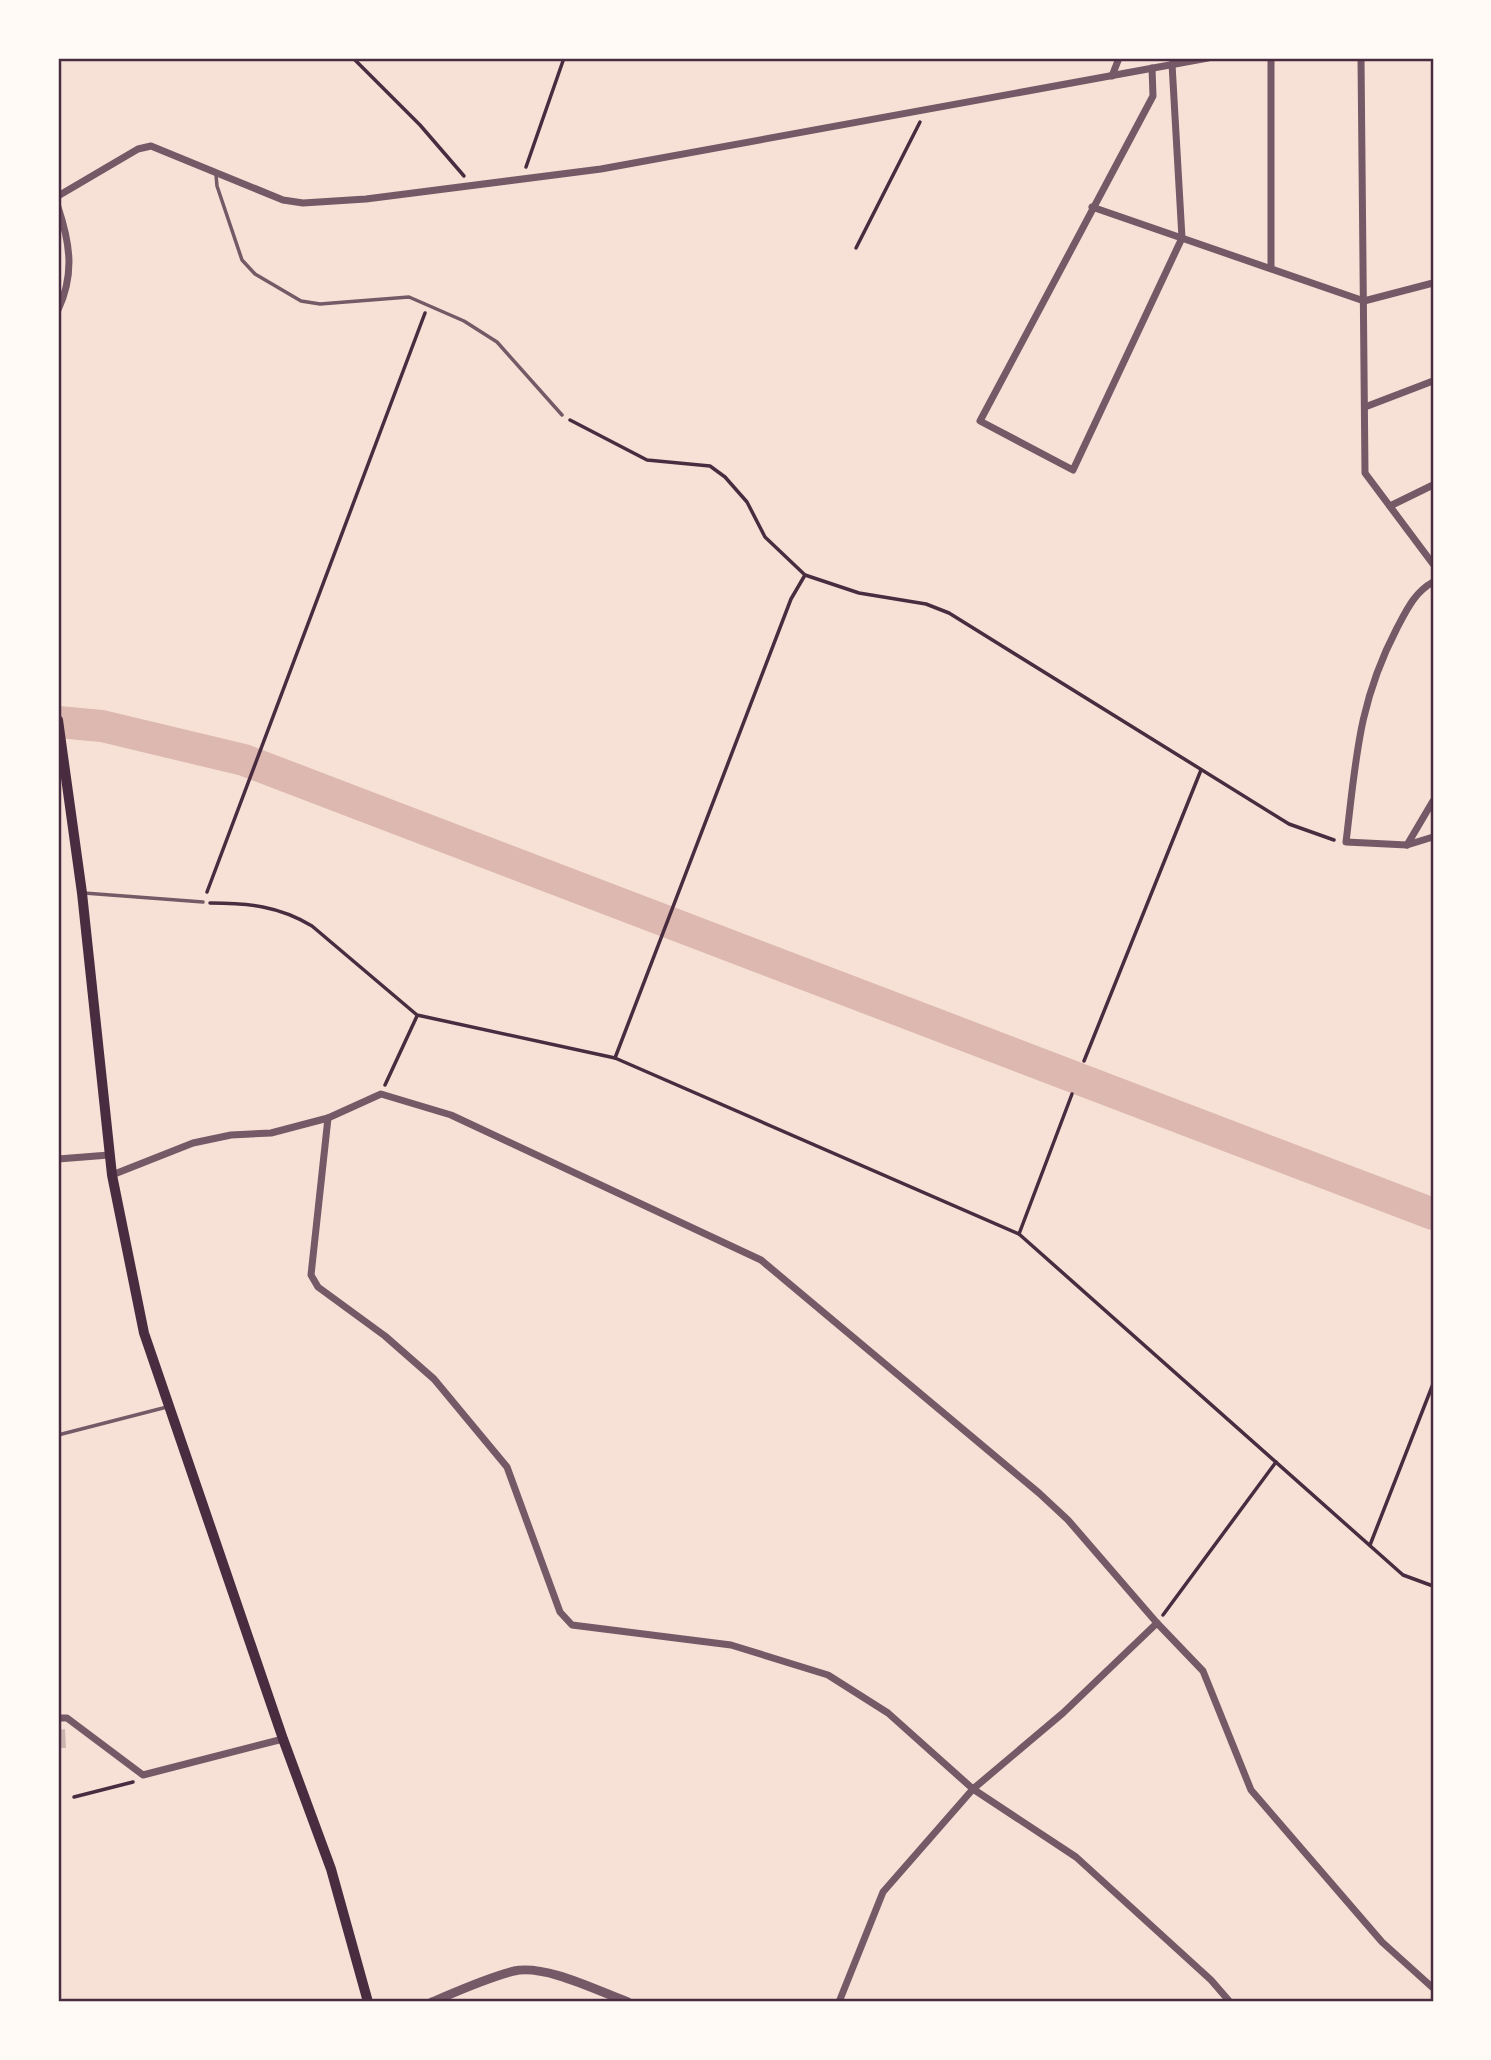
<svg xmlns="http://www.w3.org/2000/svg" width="1491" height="2060" font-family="Lato,sans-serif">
<rect width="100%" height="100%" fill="#f7e1d7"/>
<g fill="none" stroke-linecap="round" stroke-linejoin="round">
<polyline stroke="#dcb8b0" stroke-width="32" points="58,722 102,726 244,760 1433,1214"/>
</g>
<polygon fill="#ccb4b1" points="65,1729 66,1748 58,1748 58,1730"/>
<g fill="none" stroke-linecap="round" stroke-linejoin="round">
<g stroke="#4a2c40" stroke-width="3.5">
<polyline points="353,58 420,125 464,176"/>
<polyline points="526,167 564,58"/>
<polyline points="856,248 920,122"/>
<polyline points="570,420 647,460 710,466 725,477 747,502 765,537 805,575 859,593 926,604 949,613 1289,824 1334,840"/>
<polyline points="207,892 425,313"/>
<path d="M 210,903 C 248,903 279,906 312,926 L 417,1015 L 615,1058 L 1019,1234 L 1403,1575 L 1433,1586"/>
<polyline points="615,1058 791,599 805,575"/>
<polyline points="1084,1061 1201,770"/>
<polyline points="385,1085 417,1016"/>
<polyline points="1019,1234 1072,1094"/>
<polyline points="1370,1545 1433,1384"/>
<polyline points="1163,1615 1276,1462"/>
<polyline points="74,1797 133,1782"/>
</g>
<g stroke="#755966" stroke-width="3.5">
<polyline points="216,175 217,186 242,260 255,274 301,301 320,304 409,297 464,321 497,342 562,415"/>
<polyline points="84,893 203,902"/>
<polyline points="58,1435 167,1407"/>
</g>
<g stroke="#755966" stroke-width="7">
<polyline points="1361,58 1365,473 1433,564"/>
<polyline points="1152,68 1153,96 980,421 1073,470 1182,238 1172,64"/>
<polyline points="1112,76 1119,58"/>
<polyline points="58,196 138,149 151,146 283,200 303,203 366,199 601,169 1208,58"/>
<path d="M 58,207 C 70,243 75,274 58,310"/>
<polyline points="1092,207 1364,301 1433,283"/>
<polyline points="1271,266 1271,58"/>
<polyline points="1365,407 1433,381"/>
<polyline points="1390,506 1433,485"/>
<path d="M 1433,582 C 1415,592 1407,609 1397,628 C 1358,703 1356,760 1346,842 L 1407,845 L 1433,837"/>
<polyline points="1407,845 1433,801"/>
<polyline points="328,1118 311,1275 318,1287 385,1336 434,1379 507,1467 560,1612 572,1625 731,1645 828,1675 888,1713 973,1789 1076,1857 1211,1980 1230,2002"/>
<polyline points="58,1159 109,1155"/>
<polyline points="112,1175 193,1143 231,1135 271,1133 328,1118 381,1094 451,1115 761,1260 1039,1493 1068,1520 1157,1623 1203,1671 1251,1790 1382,1942 1433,1988"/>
<polyline points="58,1718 67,1718 143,1775 283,1739"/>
<polyline points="839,2002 883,1892 973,1789 1063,1713 1157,1623"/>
</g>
<path stroke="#755966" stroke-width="9" d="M 432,2002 C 458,1991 486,1978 514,1971 C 545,1964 598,1991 628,2002"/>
<polyline stroke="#4a2c40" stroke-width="10" points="58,720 82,893 112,1175 144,1333 283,1739 331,1869 368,2002"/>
</g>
<rect width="1491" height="2060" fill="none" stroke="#fffaf5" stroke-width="119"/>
<rect x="60" y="60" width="1372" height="1940" fill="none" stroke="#4a2c40" stroke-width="2.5"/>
</svg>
